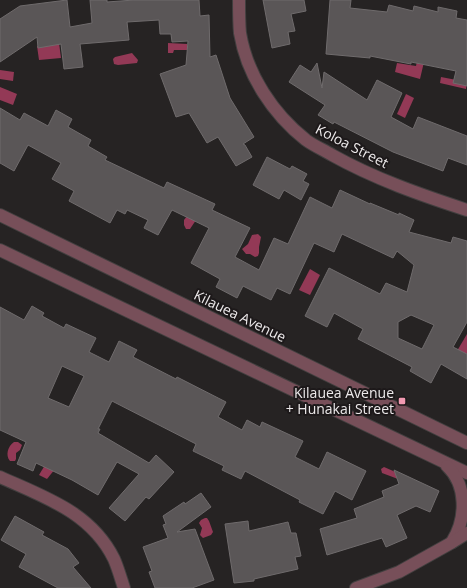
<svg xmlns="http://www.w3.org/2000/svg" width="467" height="588" font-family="'Open Sans',sans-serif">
<rect width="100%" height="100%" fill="#262323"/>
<g fill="#933956">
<polygon points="59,43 61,58 39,60 37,46"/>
<polygon points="168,43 187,44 187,50 174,50 173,53 168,53"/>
<polygon points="132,53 138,60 137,63 118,65 114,64 113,59 115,57"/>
<polygon points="417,61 424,62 420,79 395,72 397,63 416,66"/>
<polygon points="0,70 14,72 13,81 0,79"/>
<polygon points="441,77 467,82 466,89 440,83"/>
<polygon points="0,87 17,94 13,105 0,100"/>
<polygon points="406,94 414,98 405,118 397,114"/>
<polygon points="187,216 198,217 190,229 186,229 184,225 184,220"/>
<polygon points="258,234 261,237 259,247 259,253 258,256 255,257 250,254 246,254 242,249 248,244 252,235"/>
<polygon points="310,269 320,275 310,295 299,290"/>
<polygon points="467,334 467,357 457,351"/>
<path d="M 14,442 L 18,442 L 22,445 L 20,450 L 16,453 L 16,459 L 15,461 L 10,461 C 5,455 8,446 14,442 Z"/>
<polygon points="48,460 55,469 47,479 39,475"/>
<polygon points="384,467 400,474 398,479 382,473 381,469"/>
<polygon points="205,518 207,518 209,521 213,532 211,535 203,538 200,535 202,528 199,523 201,520"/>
</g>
<g fill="#5a5657" stroke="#6f6b6c" fill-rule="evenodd">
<polygon points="67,0 70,27 92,23 90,0 107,0 107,2 134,0 199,0 200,16 209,15 210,57 216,55 230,98 254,137 243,144 245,145 252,157 236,166 218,137 207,143 189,113 176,117 160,74 186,65 188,41 172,42 171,34 160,34 159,20 127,22 129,40 80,44 83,67 64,69 61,44 38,48 37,37 0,62 0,19 20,6"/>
<polygon points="263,0 304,0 306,11 291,14 295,31 288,32 290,44 272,48"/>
<polygon points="330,0 351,0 350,8 387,12 389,5 413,11 414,6 438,12 438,7 457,11 456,18 467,20 467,86 453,83 456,71 411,62 411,64 370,56 370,58 326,54"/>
<polygon points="317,63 322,88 324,72 367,100 377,80 402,93 391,117 413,129 418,117 467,136 467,165 448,158 443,171 393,152 334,122 333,124 318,115 325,105 289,82 300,65 311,72"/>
<path d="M 0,108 L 20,120 L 24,113 L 48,126 L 56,110 L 72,119 L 68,127 L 91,140 L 88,146 L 107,157 L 105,160 L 164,188 L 167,182 L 215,204 L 212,210 L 250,228 L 235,257 L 259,270 L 274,238 L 288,244 L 310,197 L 332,208 L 340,190 L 370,204 L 370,203 L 399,215 L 399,213 L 414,220 L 409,232 L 451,243 L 453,237 L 467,241 L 467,322 L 453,347 L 467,354 L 467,379 L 441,364 L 431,383 L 410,371 L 412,367 L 358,339 L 363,329 L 334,313 L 327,327 L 305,316 L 329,268 L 380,294 L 386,283 L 407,292 L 414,265 L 397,251 L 393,258 L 342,234 L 334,252 L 314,243 L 290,294 L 277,288 L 271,300 L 243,286 L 237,298 L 216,287 L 220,279 L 191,263 L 209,228 L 172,210 L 158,235 L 144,228 L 148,220 L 127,210 L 125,214 L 117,210 L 110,223 L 69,201 L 74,191 L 52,179 L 61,163 L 28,145 L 14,171 L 0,163 ZM 411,315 L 434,325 L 422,349 L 398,338 L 398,322 Z"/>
<polygon points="267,157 290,169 292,166 307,174 303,181 309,184 301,200 284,190 279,199 253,185"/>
<path d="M 32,306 L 44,313 L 42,316 L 64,328 L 66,324 L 96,338 L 89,352 L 109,362 L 119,341 L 137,350 L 133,357 L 176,379 L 177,377 L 226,402 L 218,417 L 242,430 L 247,420 L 260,427 L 262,422 L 303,441 L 295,457 L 319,469 L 327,452 L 366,471 L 352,500 L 335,491 L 323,514 L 299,502 L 300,500 L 245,471 L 241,479 L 222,470 L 224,466 L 193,451 L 196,444 L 112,401 L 98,429 L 100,429 L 98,433 L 149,463 L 156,455 L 174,472 L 149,499 L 146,497 L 125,521 L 109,508 L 139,474 L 117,462 L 98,495 L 72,480 L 36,463 L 33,471 L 17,464 L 26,442 L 0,430 L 0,307 L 24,320 ZM 62,366 L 84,376 L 69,407 L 48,398 Z"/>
<polygon points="394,470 439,491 430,512 416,506 397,515 407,538 386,547 382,538 327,555 320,529 357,518 354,509 384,497 382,491 399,484"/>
<polygon points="201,493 211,507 177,532 195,529 214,580 192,588 155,588 149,572 152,571 143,547 168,538 163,525 166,524 163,516 184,502 185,504"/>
<polygon points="15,516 44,532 42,535 68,549 79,563 73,567 91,588 58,588 19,567 26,554 1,540"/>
<polygon points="248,521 249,531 288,522 291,533 296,533 301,556 295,557 298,569 254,579 254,581 234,583 225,524"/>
</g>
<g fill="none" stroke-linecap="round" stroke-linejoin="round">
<defs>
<g id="minor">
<path d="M 239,0 C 239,11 239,23 240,33 C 247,75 273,114 306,140 C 314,146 324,150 332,155 C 375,179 421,195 467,210"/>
<polyline points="0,215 467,443"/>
<polyline points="0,250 467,473"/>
<path d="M 447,466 C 467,485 467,518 452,542"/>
<path d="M 0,477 C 44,497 91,512 114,559 C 118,568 121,579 124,588"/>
<polyline points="356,588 399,572 451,543 467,533"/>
</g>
</defs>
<use href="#minor" stroke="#423f3f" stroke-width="14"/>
<use href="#minor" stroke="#774f59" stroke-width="12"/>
</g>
<rect fill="#f19ab1" stroke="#1d191a" stroke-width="1.5" x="398" y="397" width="8" height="8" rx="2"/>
<g text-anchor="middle" stroke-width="4" stroke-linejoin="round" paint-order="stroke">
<g font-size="14" fill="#ece9ea" stroke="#1d191a">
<text transform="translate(352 146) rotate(27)" y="5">Koloa Street</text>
<text transform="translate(240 316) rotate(26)" y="5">Kilauea Avenue</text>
</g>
<g font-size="14" fill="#ece9ea" stroke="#1d191a" text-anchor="end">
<text x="394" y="398">Kilauea Avenue<tspan x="394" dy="16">+ Hunakai Street</tspan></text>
</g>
</g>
</svg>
